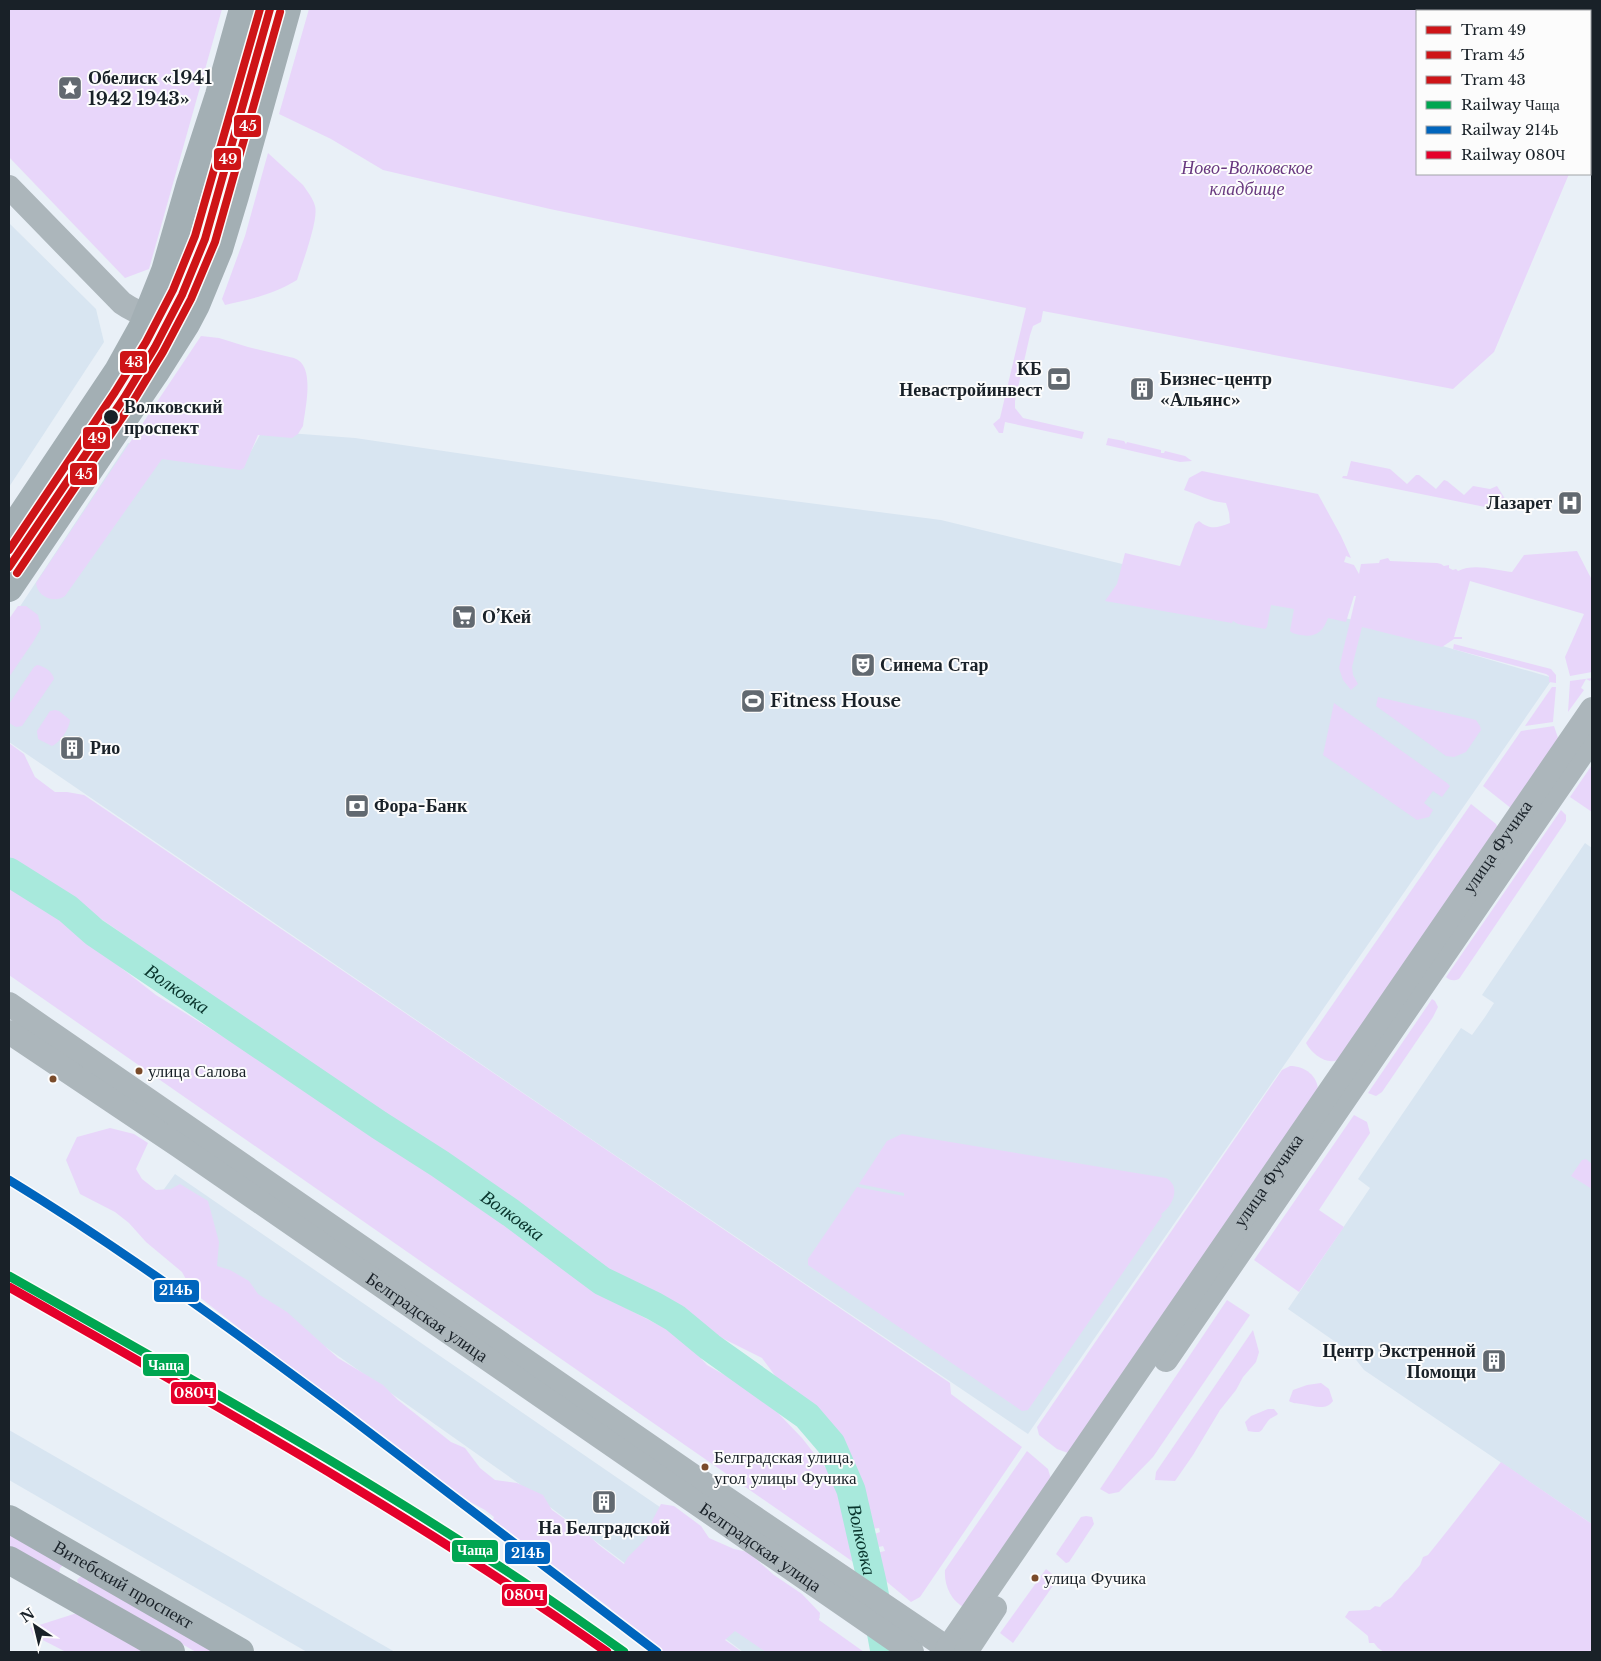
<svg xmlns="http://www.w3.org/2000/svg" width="1601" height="1661" font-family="'Libre Baskerville',serif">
<rect width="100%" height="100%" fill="#e9f0f7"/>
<g fill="#d8e5f1">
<polygon points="9,223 96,309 104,342 9,487"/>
<polygon points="262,431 355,438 731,493 941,520 1353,620 1553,678 1028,1434 591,1139 9,742 9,623 128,443 244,464"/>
<polygon points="1585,843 1592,848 1592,1524 1364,1370 1350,1352 1288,1309 1370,1188 1358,1179 1461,1028 1472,1035 1485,1017 1494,1003 1482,995"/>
<polygon points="175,1174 820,1617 795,1652 743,1652 518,1483 143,1218"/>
<polygon points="9,1430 395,1652 307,1652 9,1480"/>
</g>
<g fill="#e8d6fa">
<polygon points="9,9 222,9 149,269 125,278 9,157"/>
<polygon points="309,9 1592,9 1592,118 1590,124 1590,11 1417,11 1417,174 1569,174 1494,352 1453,389 1043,311 1041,322 1033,326 1030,335 1015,401 1015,408 1023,418 1084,432 1082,439 1005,422 1003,433 999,433 993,424 1000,418 1026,308 550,209 383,170 331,139 279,114"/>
<path d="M 268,153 L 303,185 C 307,191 313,198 315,206 C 319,219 302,264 297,280 C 272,295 254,298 225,305 L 222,299 L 245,236 Z"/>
<path d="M 201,336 L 219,338 L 248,347 L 294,358 C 316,365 305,409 303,426 L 298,434 L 292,438 L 258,435 L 244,468 L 240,470 L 162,459 L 65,596 C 53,604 37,596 36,583 Z"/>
<polygon points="1108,438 1124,441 1126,444 1127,442 1161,450 1161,453 1164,453 1165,451 1185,456 1192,461 1180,462 1106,445"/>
<polygon points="1351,461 1390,469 1407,484 1416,475 1419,475 1436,489 1444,480 1447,481 1464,495 1473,486 1490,489 1497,486 1507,502 1495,509 1342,478 1343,476 1347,476"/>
<path d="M 1202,471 L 1318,494 L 1341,536 L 1351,558 L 1346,556 L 1344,562 L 1354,565 L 1359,574 L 1361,564 L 1379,563 L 1380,560 L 1388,558 L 1390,561 L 1437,563 L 1441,564 L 1444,566 L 1449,565 L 1449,568 L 1453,570 L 1456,569 L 1458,571 C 1474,563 1495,570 1512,572 L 1524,555 L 1577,551 L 1592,580 L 1592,672 L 1570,676 L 1565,657 L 1584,614 L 1470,581 L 1454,637 L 1462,637 L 1462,639 L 1454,639 L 1442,647 L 1362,627 L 1352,667 L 1353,675 L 1358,684 L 1351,690 L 1343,680 L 1339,668 L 1356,596 L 1354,596 L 1346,622 L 1328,618 C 1323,632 1315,638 1301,635 C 1296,634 1293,634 1290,631 L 1294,609 L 1271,605 L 1267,627 L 1265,629 L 1238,624 L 1233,621 L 1232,623 L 1105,601 L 1117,584 L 1125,553 L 1180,566 L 1195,524 L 1199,521 C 1210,530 1217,528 1230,523 L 1229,513 L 1226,503 C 1211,502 1199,495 1184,490 L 1189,478 Z"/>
<polygon points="18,606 26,606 38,615 41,628 33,642 9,677 9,619"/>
<polygon points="1454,644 1551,669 1556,675 1556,683 1549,682 1549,676 1546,674 1453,649"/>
<path d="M 37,665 C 44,666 53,672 54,679 L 22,726 L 16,727 L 9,723 L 9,704 L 34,667 Z"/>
<polygon points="1592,678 1590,681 1586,679 1581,688 1584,690 1568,712 1570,681"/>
<polygon points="1552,687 1556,687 1553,722 1525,726"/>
<polygon points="1378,697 1476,720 1480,726 1481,730 1466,752 1454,757 1446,756 1376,706"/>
<polygon points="1334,703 1447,783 1450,786 1442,797 1433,791 1424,803 1433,810 1429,817 1417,820 1323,755"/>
<path d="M 55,710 L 59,711 L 70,720 C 69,730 60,742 52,746 L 38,739 L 37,731 L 50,711 Z"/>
<polygon points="1554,726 1559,741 1512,809 1483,786 1521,731"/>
<polygon points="9,743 24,754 35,777 55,792 67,792 84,795 950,1383 951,1394 1022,1447 920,1597 911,1602 881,1577 876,1553 885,1551 883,1546 874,1548 872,1535 880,1532 879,1528 871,1529 862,1488 847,1453 824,1422 785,1389 762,1358 716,1335 666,1299 638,1284 609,1273 553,1230 56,888 24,870 9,859"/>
<polygon points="1592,765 1592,812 1570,797"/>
<path d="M 1471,804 L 1496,824 L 1498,828 L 1338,1060 C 1326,1065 1312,1054 1306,1043 Z"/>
<path d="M 1561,810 L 1566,815 L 1566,821 L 1459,979 C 1454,981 1450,981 1446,977 Z"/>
<polygon points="9,888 61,921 156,995 243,1049 575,1270 616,1303 680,1336 707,1365 735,1381 778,1413 802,1438 828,1471 838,1489 845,1505 859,1566 9,975"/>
<polygon points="1432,999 1435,1001 1438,1007 1433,1017 1382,1092 1376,1096 1368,1093"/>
<path d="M 1290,1066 C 1305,1066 1318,1076 1318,1091 L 1068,1453 L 1057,1449 L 1039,1435 L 1037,1427 L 1282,1070 Z"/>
<polygon points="1354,1115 1367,1122 1370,1133 1319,1210 1344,1227 1299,1292 1254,1260"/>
<polygon points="110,1128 134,1134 148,1143 136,1169 142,1179 156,1190 171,1189 180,1184 208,1201 219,1242 217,1266 230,1270 249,1281 258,1294 287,1312 338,1358 383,1385 398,1400 451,1442 465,1448 480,1468 495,1480 517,1483 543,1495 552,1510 577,1528 584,1531 599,1545 624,1564 628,1557 647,1538 653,1519 661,1504 674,1506 701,1526 709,1538 734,1549 748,1552 774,1575 802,1594 820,1613 819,1620 864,1652 766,1652 735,1631 725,1640 742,1652 658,1652 616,1621 610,1608 591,1594 574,1589 544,1569 512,1534 493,1520 494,1517 485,1510 450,1491 409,1462 193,1292 182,1272 146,1242 129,1223 115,1212 80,1194 66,1160 77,1137"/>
<path d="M 902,1134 L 1166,1178 C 1182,1187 1172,1207 1161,1214 L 1162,1216 L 1028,1410 L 1022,1411 L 808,1265 L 808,1259 L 857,1187 L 904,1196 L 904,1193 L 859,1184 L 887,1141 Z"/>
<polygon points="1586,1159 1592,1164 1592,1189 1571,1176 1582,1160"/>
<polygon points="1227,1300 1250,1315 1153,1457 1119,1492 1109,1494 1100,1489"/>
<polygon points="1253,1330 1259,1352 1256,1362 1243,1377 1236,1390 1220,1410 1193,1455 1175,1481 1155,1480 1156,1472"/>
<path d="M 1321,1383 L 1329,1389 L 1333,1401 C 1325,1412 1313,1405 1301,1404 C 1296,1403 1294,1404 1289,1401 L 1293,1390 L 1307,1385 Z"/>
<path d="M 1268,1409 L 1274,1409 L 1278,1414 C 1275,1417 1271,1417 1268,1421 C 1260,1431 1264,1434 1248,1431 L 1245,1422 L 1251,1416 Z"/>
<path d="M 1027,1451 L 1048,1469 L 1051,1479 L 965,1608 C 951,1601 944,1586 945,1570 Z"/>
<path d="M 1501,1462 L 1592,1524 L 1592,1652 L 1384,1652 L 1378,1648 L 1374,1643 L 1369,1643 L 1368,1636 L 1345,1617 L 1349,1611 L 1370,1610 L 1375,1606 L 1380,1607 L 1383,1603 L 1392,1597 L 1404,1582 L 1408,1579 L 1420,1565 L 1423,1557 L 1428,1555 C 1453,1524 1477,1493 1501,1462 Z"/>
<polygon points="1086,1516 1092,1517 1094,1524 1069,1562 1066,1563 1056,1554 1081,1517"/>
<polygon points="9,1535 63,1565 60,1568 59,1573 9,1546"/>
<polygon points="1046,1569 1057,1578 1057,1580 1013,1643 1000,1633"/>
<polygon points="80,1577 83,1577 214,1652 196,1652 79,1585 77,1580"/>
<polygon points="77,1613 147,1652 66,1652 33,1635 30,1628"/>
</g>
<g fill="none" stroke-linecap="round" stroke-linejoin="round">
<path stroke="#a8e9dc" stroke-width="29" id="s1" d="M 9,872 L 68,909 L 94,932 L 379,1125 L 440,1164 L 511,1213 L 602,1281 L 654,1306 L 675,1318 L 710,1347 L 807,1416 L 831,1444 L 851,1490 L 872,1582 L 885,1652"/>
<g stroke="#acb6bb" stroke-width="24">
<path d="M 9,187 L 122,303 C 142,317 163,320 186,324"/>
<polyline points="9,1004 696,1478 953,1652"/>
<path id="s2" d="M 9,1032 L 179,1146 L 912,1652"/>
<polyline points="1166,1360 1592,739"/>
<path id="s3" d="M 947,1652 L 947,1649 L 1592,709"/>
<polyline points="966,1652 995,1608"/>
</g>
<g stroke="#a3afb4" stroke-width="28">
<polyline points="9,534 118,371 143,326 165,271 190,184 219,95 243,9"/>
<polyline points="9,588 155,373 186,324 196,305 219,249 235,196 287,9"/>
<path id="s4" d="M 9,1519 L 240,1652"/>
<polyline points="9,1560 171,1652"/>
</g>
<defs>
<path id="rail-1" d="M 9,1276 C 166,1365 323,1452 474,1550 C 525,1582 575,1617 624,1652"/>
<path id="rail-2" d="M 9,1180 C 127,1252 238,1334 349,1417 C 452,1495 555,1573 657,1652"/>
<path id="rail-3" d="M 9,1287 C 212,1403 416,1517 607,1652"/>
</defs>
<use href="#rail-1" stroke="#fcfcfc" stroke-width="12"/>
<use href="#rail-2" stroke="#fcfcfc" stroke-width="12"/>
<use href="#rail-3" stroke="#fcfcfc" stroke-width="12"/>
<use href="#rail-1" stroke="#00a651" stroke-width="9"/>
<use href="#rail-2" stroke="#0065bd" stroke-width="9"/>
<use href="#rail-3" stroke="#e4002b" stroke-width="9"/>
<defs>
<polyline id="tram-1" points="9,567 124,398 155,347 182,295 205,239 270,9"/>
<polyline id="tram-2" points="17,573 132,403 163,352 191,299 215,242 280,12"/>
<polyline id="tram-3" points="9,550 115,392 146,342 173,290 195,236 260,9"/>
</defs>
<use href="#tram-1" stroke="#fcfcfc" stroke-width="11"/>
<use href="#tram-2" stroke="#fcfcfc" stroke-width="11"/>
<use href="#tram-3" stroke="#fcfcfc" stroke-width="11"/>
<use href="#tram-1" stroke="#ce1417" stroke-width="8"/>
<use href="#tram-2" stroke="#ce1417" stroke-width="8"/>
<use href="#tram-3" stroke="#ce1417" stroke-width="8"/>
</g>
<defs>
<symbol id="sight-square" viewBox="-11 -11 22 22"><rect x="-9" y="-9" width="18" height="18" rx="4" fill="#626970" stroke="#fcfcfc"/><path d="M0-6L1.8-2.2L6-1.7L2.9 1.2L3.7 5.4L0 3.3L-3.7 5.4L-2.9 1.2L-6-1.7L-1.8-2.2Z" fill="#fff"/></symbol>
<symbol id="bank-square" viewBox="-11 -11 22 22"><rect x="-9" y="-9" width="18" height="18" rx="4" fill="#626970" stroke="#fcfcfc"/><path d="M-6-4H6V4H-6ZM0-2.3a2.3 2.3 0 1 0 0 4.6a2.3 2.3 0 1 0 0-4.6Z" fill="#fff"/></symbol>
<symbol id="building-square" viewBox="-11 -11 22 22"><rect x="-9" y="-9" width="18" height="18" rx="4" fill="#626970" stroke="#fcfcfc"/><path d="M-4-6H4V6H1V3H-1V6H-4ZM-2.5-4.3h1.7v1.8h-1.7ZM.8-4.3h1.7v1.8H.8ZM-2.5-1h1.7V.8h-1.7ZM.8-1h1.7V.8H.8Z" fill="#fff"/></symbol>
<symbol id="hospital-square" viewBox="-11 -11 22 22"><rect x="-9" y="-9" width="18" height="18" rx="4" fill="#626970" stroke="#fcfcfc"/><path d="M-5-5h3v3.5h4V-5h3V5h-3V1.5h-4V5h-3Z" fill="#fff"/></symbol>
<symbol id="supermarket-square" viewBox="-11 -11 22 22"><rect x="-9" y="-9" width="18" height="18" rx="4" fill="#626970" stroke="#fcfcfc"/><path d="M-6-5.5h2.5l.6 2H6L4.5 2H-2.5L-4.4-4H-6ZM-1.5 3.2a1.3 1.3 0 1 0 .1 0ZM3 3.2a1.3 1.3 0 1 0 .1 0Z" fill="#fff"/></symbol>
<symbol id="theatre-square" viewBox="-11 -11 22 22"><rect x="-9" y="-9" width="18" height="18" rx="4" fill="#626970" stroke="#fcfcfc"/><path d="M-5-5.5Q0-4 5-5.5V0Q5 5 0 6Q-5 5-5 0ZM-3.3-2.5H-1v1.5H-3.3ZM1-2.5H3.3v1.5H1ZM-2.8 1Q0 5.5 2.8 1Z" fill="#fff"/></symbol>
<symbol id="stadium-square" viewBox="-11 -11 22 22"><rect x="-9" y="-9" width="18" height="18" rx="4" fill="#626970" stroke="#fcfcfc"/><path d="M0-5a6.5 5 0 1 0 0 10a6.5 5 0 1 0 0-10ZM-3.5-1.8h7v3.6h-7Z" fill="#fff"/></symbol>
</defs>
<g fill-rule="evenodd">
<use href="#sight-square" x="56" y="74" width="28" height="28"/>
<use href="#bank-square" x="1045" y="365" width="28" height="28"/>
<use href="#building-square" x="1128" y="375" width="28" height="28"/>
<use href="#hospital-square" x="1556" y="489" width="28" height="28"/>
<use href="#supermarket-square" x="450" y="603" width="28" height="28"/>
<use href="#theatre-square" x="849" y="651" width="28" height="28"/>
<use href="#stadium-square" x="739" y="687" width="28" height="28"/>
<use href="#building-square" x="58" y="734" width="28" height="28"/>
<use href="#bank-square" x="343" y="792" width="28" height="28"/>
<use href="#building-square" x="1480" y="1347" width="28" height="28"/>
<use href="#building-square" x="590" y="1488" width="28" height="28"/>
</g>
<circle fill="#192128" stroke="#fcfcfc" stroke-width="2" cx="111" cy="417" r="8"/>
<g fill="#7a4b2a" stroke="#fcfcfc" stroke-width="2">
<circle cx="139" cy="1071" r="4.5"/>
<circle cx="53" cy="1079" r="4.5"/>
<circle cx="705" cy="1467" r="4.5"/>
<circle cx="1035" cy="1578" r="4.5"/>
</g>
<g text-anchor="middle" stroke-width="4" stroke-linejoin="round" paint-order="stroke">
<g font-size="17" fill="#192128" stroke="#fcfcfc" text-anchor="start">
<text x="148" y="1077">улица Салова</text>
<text x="714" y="1463">Белградская улица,<tspan x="714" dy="21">угол улицы Фучика</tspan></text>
<text x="1044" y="1584">улица Фучика</text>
</g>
<g font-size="18" font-weight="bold" fill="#192128" stroke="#fcfcfc" text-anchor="start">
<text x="88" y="84">Обелиск «1941<tspan x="88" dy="21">1942 1943»</tspan></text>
<text x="1042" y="375" text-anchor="end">КБ<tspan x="1042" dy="21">Невастройинвест</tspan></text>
<text x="1160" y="385">Бизнес-центр<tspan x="1160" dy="21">«Альянс»</tspan></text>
<text x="1552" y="509" text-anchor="end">Лазарет</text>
<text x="482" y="623">О’Кей</text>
<text x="880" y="671">Синема Стар</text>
<text x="770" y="707">Fitness House</text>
<text x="90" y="754">Рио</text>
<text x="374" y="812">Фора-Банк</text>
<text x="1476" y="1357" text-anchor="end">Центр Экстренной<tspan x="1476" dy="21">Помощи</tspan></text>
<text x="604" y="1534" text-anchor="middle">На Белградской</text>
</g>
<g font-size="18" font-style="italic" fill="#68387f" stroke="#fcfcfc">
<text x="1247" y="174">Ново-Волковское<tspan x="1247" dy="21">кладбище</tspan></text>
</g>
<g font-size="18" font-weight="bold" fill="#192128" stroke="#fcfcfc" text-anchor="start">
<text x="124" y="413">Волковский<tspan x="124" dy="21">проспект</tspan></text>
</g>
<g font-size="18" fill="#192128" stroke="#fcfcfc">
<text dy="6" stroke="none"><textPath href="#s3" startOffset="976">улица Фучика</textPath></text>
<text dy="6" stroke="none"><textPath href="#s3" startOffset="571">улица Фучика</textPath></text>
<text dy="6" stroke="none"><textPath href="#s2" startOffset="506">Белградская улица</textPath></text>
<text dy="6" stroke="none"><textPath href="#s2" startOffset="911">Белградская улица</textPath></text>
<text dy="6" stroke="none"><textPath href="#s4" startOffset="132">Витебский проспект</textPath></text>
</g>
<g font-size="19" font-style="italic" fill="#08342c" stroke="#fcfcfc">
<text dy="7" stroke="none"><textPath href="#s1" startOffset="205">Волковка</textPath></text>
<text dy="7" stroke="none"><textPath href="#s1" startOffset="610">Волковка</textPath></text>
<text dy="7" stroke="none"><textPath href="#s1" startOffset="1105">Волковка</textPath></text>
</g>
</g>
<g stroke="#fcfcfc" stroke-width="2">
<rect x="233" y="114" width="29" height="24" rx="5" fill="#ce1417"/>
<rect x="213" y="147" width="29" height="24" rx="5" fill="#ce1417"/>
<rect x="119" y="350" width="29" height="24" rx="5" fill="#ce1417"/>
<rect x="82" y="426" width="29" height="24" rx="5" fill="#ce1417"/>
<rect x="69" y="462" width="29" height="24" rx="5" fill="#ce1417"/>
<rect x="153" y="1279" width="47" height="24" rx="5" fill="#0065bd"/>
<rect x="142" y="1353" width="48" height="24" rx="5" fill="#00a651"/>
<rect x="170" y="1381" width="47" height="24" rx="5" fill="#e4002b"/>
<rect x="451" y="1539" width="48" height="24" rx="5" fill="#00a651"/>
<rect x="504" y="1541" width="47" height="24" rx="5" fill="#0065bd"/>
<rect x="501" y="1583" width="47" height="24" rx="5" fill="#e4002b"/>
</g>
<g font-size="14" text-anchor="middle" font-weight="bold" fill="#fff">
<text x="248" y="131">45</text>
<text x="228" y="164">49</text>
<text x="134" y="367">43</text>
<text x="97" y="443">49</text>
<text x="84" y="479">45</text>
<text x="176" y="1295">214Ь</text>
<text x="166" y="1370">Чаща</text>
<text x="194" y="1398">080Ч</text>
<text x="475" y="1555">Чаща</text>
<text x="528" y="1558">214Ь</text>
<text x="524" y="1600">080Ч</text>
</g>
<rect width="1601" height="1661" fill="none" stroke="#192128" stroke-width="20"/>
<rect x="1416" y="10" width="175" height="165" fill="#fcfcfc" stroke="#a1a4a7"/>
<rect x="1426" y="26" width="25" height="8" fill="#ce1417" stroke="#a1a4a7"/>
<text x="1461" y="35" font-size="15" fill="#192128">Tram 49</text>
<rect x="1426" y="51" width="25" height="8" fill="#ce1417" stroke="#a1a4a7"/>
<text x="1461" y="60" font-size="15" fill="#192128">Tram 45</text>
<rect x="1426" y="76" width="25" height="8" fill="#ce1417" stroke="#a1a4a7"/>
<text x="1461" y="85" font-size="15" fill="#192128">Tram 43</text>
<rect x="1426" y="101" width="25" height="8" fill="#00a651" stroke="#a1a4a7"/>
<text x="1461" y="110" font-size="15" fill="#192128">Railway Чаща</text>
<rect x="1426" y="126" width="25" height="8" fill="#0065bd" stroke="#a1a4a7"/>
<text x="1461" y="135" font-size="15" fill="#192128">Railway 214Ь</text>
<rect x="1426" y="151" width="25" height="8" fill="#e4002b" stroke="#a1a4a7"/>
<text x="1461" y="160" font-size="15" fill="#192128">Railway 080Ч</text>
<g transform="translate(35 1626) rotate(325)" stroke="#fcfcfc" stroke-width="4" paint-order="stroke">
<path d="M0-4L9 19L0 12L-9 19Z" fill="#192128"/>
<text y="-8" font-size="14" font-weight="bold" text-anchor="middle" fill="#192128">N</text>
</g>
</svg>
